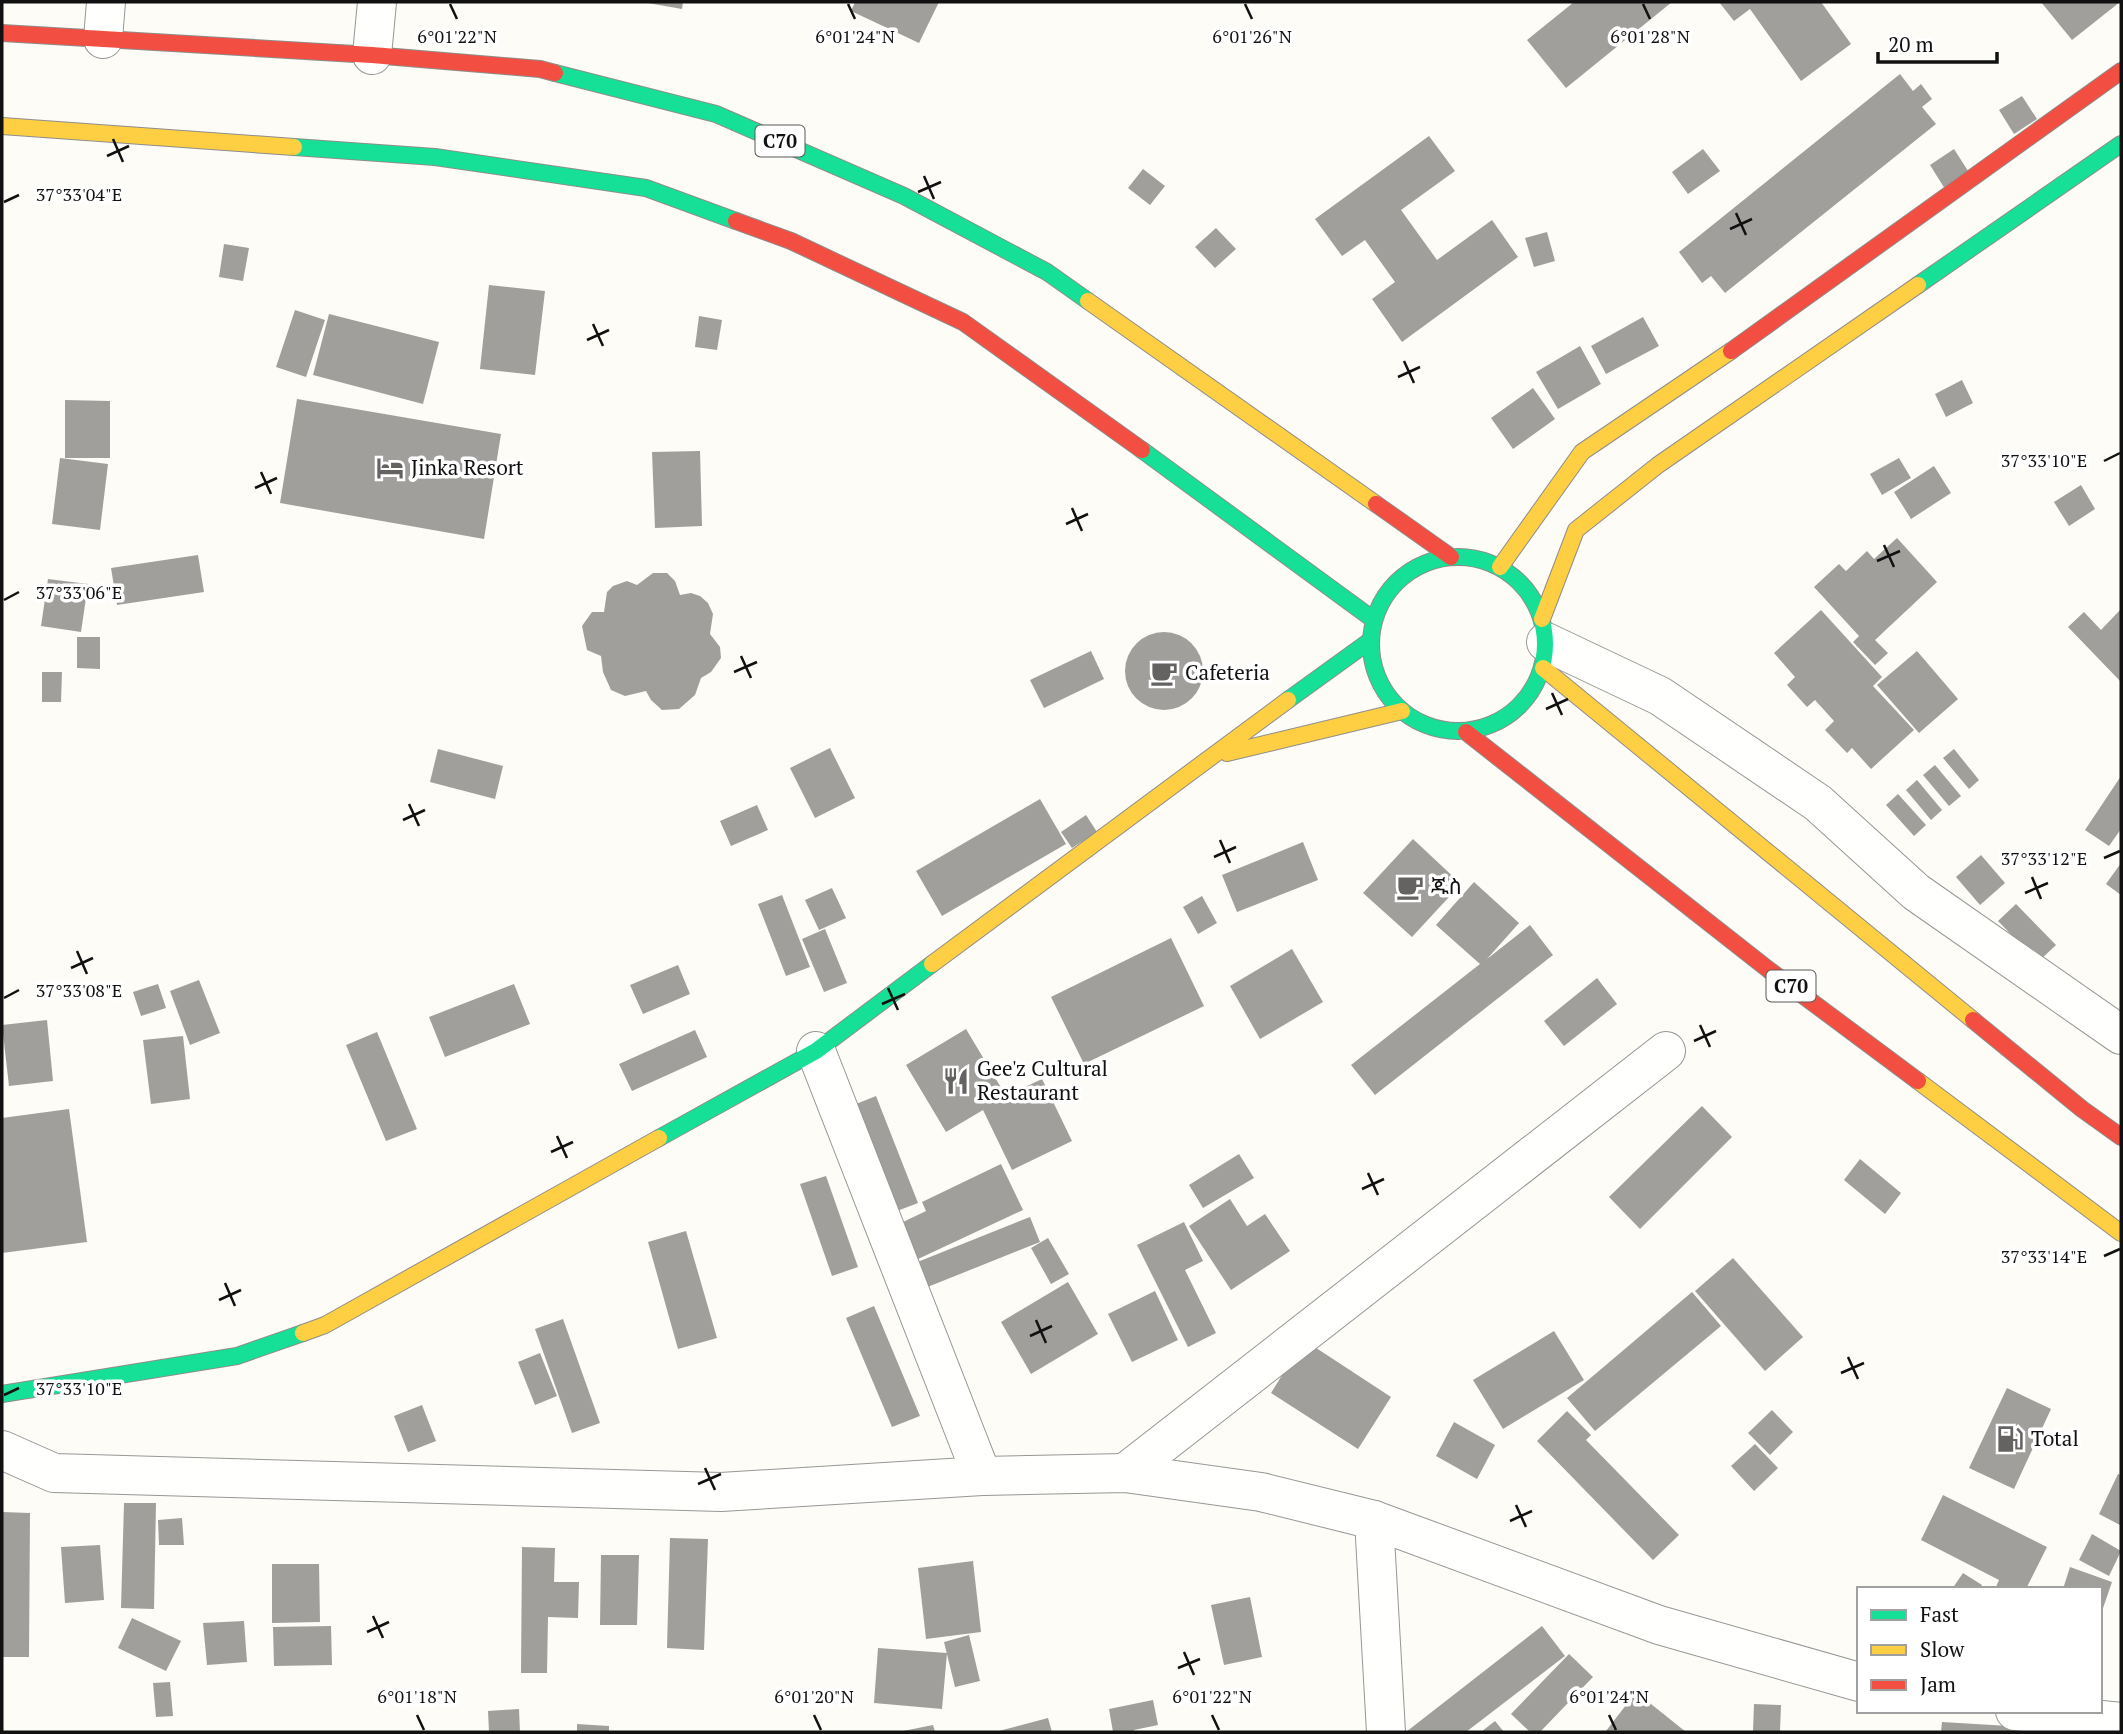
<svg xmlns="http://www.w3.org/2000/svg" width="2123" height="1734" font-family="'PT Serif','Noto Sans Ethiopic',serif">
<rect width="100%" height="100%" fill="#fdfcf7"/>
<g fill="#a19f9c">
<polygon points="642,2 683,2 682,9"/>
<polygon points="855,2 939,2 919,43 851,11"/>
<polygon points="1574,2 1672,2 1566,88 1527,40"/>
<polygon points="1719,2 1821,2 1851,44 1801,81 1750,9 1734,21"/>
<polygon points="2041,2 2120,2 2072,40"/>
<polygon points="1900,74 1913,91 1921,84 1932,99 1922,107 1936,124 1725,293 1711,276 1702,283 1679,252"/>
<polygon points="2022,96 2037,119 2014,134 1999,110"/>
<polygon points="1429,136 1455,171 1401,210 1437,260 1492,220 1518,257 1402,342 1372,299 1395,282 1365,240 1342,256 1315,219"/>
<polygon points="1703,149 1720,171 1688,194 1672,172"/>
<polygon points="1954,149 1970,174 1945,189 1930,165"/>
<polygon points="1143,169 1165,186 1150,205 1128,188"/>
<polygon points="1216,228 1236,249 1215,268 1195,247"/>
<polygon points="1547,232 1555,261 1534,267 1525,238"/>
<polygon points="224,244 249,248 243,281 219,277"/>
<polygon points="489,285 545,291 535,375 480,369"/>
<polygon points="295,310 325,320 306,377 276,367"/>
<polygon points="329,314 439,342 423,404 313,375"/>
<polygon points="699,316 722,320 717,350 695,347"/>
<polygon points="1643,317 1659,346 1606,374 1591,346"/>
<polygon points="1580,346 1601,384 1558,409 1536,372"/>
<polygon points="1962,380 1973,403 1946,417 1935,394"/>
<polygon points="1533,388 1555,419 1513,449 1491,418"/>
<polygon points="297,399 501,434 484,539 280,503"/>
<polygon points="65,400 110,401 110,458 65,458"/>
<polygon points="700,451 702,526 655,528 652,452"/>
<polygon points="60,458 108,464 100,530 52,524"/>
<polygon points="1899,458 1911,478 1882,495 1870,474"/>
<polygon points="1934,466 1951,493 1911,519 1894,492"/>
<polygon points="2081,485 2095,509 2069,526 2054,502"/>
<polygon points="1897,538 1937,582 1875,640 1888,653 1875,665 1853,642 1859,636 1814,587 1839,564 1846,571 1867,551 1874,559"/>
<polygon points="198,555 204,592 117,605 111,568"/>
<polygon points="653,573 667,573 675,581 680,595 691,593 700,596 708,603 713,614 710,634 720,647 721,658 711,672 701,678 695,695 679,709 662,710 651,700 646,691 625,696 611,690 603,672 601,656 587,650 582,626 592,612 604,612 607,592 613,586 627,581 637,585"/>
<polygon points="48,579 88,584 81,632 41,626"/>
<polygon points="2121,609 2121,682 2068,627 2084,612 2101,630"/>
<polygon points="1821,610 1882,677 1873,686 1914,730 1871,769 1852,748 1847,753 1825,730 1834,721 1815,700 1807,707 1787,685 1795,677 1774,653"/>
<circle cx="1164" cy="671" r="39"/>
<polygon points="77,637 100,637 100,669 77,668"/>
<polygon points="1091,651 1104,679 1044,708 1030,680"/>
<polygon points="1917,651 1958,699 1919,733 1877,685"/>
<polygon points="42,672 62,672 61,702 42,702"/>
<polygon points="830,748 855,798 815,818 790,768"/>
<polygon points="438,749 503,766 495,799 430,782"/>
<polygon points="1954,749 1979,780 1969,789 1943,758"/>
<polygon points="1935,765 1961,796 1949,806 1923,775"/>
<polygon points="2121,776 2121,829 2109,846 2085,830"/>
<polygon points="1917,780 1942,810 1931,820 1906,790"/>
<polygon points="1898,794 1926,825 1914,836 1886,805"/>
<polygon points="1040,799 1066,844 942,916 916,871"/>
<polygon points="757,805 768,830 731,846 720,821"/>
<polygon points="1086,815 1097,832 1072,848 1061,832"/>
<polygon points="1413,839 1461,884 1412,937 1363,893"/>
<polygon points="1303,842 1318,880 1237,912 1222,875"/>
<polygon points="1981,855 2005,883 1980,905 1956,877"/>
<polygon points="2121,863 2121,895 2106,884"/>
<polygon points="1474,882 1519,923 1487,959 1530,925 1553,955 1375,1095 1351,1065 1480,964 1436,925"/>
<polygon points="832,888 846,918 819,930 805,900"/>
<polygon points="782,895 810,967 786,976 758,904"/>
<polygon points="1202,896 1217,923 1198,934 1183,907"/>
<polygon points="2016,904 2056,945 2038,962 1998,921"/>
<polygon points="825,929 847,983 824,992 802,939"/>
<polygon points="1171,938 1204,1006 1084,1064 1051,997"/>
<polygon points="1292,949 1323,1002 1260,1039 1230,986"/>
<polygon points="678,965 690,994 643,1014 630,985"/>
<polygon points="1597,978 1617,1004 1564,1046 1544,1021"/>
<polygon points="199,980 220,1033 190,1045 170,991"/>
<polygon points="158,984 166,1008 141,1016 133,992"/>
<polygon points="514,984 530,1024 445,1057 429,1017"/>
<polygon points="47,1020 53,1081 9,1086 2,1025"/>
<polygon points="966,1029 1006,1096 1042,1079 1072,1141 1012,1170 983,1110 946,1132 906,1065"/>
<polygon points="695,1030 707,1057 632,1091 619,1064"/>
<polygon points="377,1032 417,1129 386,1141 346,1045"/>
<polygon points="183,1036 190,1099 151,1104 143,1040"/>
<polygon points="876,1096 918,1203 897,1211 856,1104"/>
<polygon points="1702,1106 1732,1137 1640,1229 1609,1197"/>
<polygon points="69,1109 87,1242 2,1253 2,1118"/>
<polygon points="1239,1154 1254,1178 1203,1208 1189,1185"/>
<polygon points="1860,1159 1901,1193 1885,1214 1844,1180"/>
<polygon points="1001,1164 1023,1210 918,1259 901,1223 926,1211 922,1202"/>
<polygon points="826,1176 858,1267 832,1276 800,1184"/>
<polygon points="1230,1199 1247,1226 1265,1214 1290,1251 1231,1290 1189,1226"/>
<polygon points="1030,1217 1040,1242 925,1288 915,1263"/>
<polygon points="1184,1222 1203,1261 1185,1270 1216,1333 1188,1347 1137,1245"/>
<polygon points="686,1231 717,1338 678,1349 648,1242"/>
<polygon points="1048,1238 1069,1274 1051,1284 1031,1248"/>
<polygon points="1733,1258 1803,1337 1765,1371 1695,1291"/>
<polygon points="1068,1282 1098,1334 1031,1374 1001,1322"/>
<polygon points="1155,1291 1178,1340 1132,1362 1108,1314"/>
<polygon points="1692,1292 1721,1326 1595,1431 1567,1398"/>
<polygon points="874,1306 920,1416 892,1427 846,1318"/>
<polygon points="563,1319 600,1423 572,1433 535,1329"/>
<polygon points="1554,1331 1584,1380 1503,1429 1473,1380"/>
<polygon points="1304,1340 1391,1397 1358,1449 1271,1393"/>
<polygon points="540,1353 557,1396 535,1405 518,1362"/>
<polygon points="2007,1388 2051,1409 2014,1489 1969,1468"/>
<polygon points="422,1405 436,1441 408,1452 394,1416"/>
<polygon points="1772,1410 1793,1432 1770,1455 1748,1433"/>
<polygon points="1567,1411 1591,1435 1586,1440 1679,1535 1653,1560 1537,1441"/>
<polygon points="1454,1422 1495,1445 1477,1479 1436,1456"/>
<polygon points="1755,1444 1778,1468 1754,1491 1731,1466"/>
<polygon points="2118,1474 2121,1475 2120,1525 2099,1514"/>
<polygon points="1943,1495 2047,1547 2026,1589 1995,1589 1999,1580 1921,1540"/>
<polygon points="124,1503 156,1503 154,1609 121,1608"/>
<polygon points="2,1512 30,1513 29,1657 2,1657"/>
<polygon points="182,1518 184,1545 159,1545 158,1520"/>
<polygon points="2092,1534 2121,1551 2109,1576 2079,1560"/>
<polygon points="670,1538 708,1539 704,1650 667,1648"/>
<polygon points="100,1545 104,1600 65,1603 61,1547"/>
<polygon points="522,1547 555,1548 554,1582 579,1582 578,1618 548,1617 547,1673 521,1673"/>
<polygon points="601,1555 639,1555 637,1625 600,1625"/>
<polygon points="973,1561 981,1632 926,1639 918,1568"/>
<polygon points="272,1564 319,1564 320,1622 272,1623"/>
<polygon points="2070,1567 2112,1582 2101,1614 2100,1589 2063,1589"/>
<polygon points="1963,1573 1982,1585 1980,1589 1952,1589"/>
<polygon points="1250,1597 1262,1657 1224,1665 1211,1605"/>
<polygon points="132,1618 181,1641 166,1671 118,1648"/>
<polygon points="244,1621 247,1662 207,1665 203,1623"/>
<polygon points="331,1626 332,1665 274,1666 273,1627"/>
<polygon points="1542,1626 1565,1656 1466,1732 1406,1732"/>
<polygon points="969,1635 980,1681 955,1687 944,1642"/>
<polygon points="878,1648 947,1653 942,1709 874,1703"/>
<polygon points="1569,1654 1593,1677 1540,1732 1530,1732 1511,1714"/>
<polygon points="170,1682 173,1716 156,1717 153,1683"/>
<polygon points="1636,1692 1686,1732 1607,1732 1606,1731"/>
<polygon points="1153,1700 1158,1725 1134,1730 1134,1732 1113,1732 1109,1709"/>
<polygon points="1754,1704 1781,1705 1780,1731 1753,1731"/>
<polygon points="519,1709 520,1732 489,1732 488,1711"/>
<polygon points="1048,1718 1052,1732 999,1732 999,1731"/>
<polygon points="1495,1721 1504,1732 1481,1732"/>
<polygon points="1942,1722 2075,1730 2075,1732 1941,1732"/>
<polygon points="577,1724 609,1726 609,1732 577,1732"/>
<polygon points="933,1725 935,1732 903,1732 903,1731"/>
</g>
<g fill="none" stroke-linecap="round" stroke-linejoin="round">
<defs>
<g id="street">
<polyline points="103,39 106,2"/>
<polyline points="372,55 377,2"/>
<polyline points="1546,642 1660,696 1818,803 1916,892 2121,1035"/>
<polyline points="816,1051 982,1476"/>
<polyline points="2,1450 54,1473 721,1492 982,1476 1125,1473 1261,1492 1374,1520 1659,1625 1859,1682"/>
<polyline points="1125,1473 1666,1051"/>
<polyline points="1374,1520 1386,1732"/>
<polyline points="2015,1711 2121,1722 2119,1732"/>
</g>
<g id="fast">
<polyline points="555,73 716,114 904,196 1047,272 1088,301"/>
<polyline points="294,147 435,157 646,188 736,221"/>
<polyline points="1918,285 2121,144"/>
<polyline points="1142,450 1374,620"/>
<circle cx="1458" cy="644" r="87"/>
<polyline points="1288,700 1371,640"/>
<polyline points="659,1138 816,1051 932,964"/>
<polyline points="2,1394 237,1356 303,1333"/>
</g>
<g id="slow">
<polyline points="2,126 294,147"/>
<polyline points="1088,301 1376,504"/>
<polyline points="1500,567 1582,452 1731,351"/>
<polyline points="1542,619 1576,530 1658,465 1918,285"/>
<polyline points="1543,668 1973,1020"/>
<polyline points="1227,753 1402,711"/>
<polyline points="932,964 1288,700"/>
<polyline points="1918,1081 2121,1233"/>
<polyline points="303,1333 325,1325 659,1138"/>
</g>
<g id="jam">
<polyline points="2,33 372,55 540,69 555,73"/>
<polyline points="736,221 791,241 963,322 1142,450"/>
<polyline points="1731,351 2121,71"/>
<polyline points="1376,504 1451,557"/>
<polyline points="1466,732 1769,970 1918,1081"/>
<polyline points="1973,1020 2082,1109 2121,1137"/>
</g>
</defs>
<use href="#street" stroke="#979795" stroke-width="40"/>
<use href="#fast" stroke="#8e8d8b" stroke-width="18"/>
<use href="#slow" stroke="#8e8d8b" stroke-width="18"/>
<use href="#jam" stroke="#8e8d8b" stroke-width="18"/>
<use href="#street" stroke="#fffffe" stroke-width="38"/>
<use href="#fast" stroke="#16e098" stroke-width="16"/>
<use href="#slow" stroke="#ffcf43" stroke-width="16"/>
<use href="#jam" stroke="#f24e42" stroke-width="16"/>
</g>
<path fill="none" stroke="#111" stroke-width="2.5" d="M 450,4 L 457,19M 848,4 L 855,19M 1245,4 L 1252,19M 1643,4 L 1650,19M 113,139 L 123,162M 107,156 L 129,146M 924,176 L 934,199M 918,192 L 941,182M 4,202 L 19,195M 1736,213 L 1746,235M 1730,229 L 1752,219M 593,324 L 603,346M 587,340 L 609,330M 1404,361 L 1414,383M 1398,377 L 1420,367M 2104,461 L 2120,453M 261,472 L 271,494M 255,488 L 277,478M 1072,508 L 1082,531M 1066,524 L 1088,514M 1884,545 L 1894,567M 1877,561 L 1900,551M 4,600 L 19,592M 741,656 L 751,678M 734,672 L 757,662M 1552,693 L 1562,715M 1546,709 L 1568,699M 409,804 L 419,826M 403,820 L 425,810M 1220,840 L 1230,863M 1214,857 L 1236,847M 2104,858 L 2120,851M 2032,877 L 2041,899M 2025,893 L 2048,883M 77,951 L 87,974M 71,968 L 93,958M 888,988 L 898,1010M 4,998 L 19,990M 882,1004 L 905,994M 1700,1025 L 1710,1047M 1694,1041 L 1716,1031M 557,1136 L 567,1158M 551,1152 L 573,1142M 1368,1173 L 1378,1195M 1362,1189 L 1384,1179M 2104,1256 L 2120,1249M 225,1283 L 235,1306M 219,1300 L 241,1290M 1036,1320 L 1046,1343M 1030,1336 L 1052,1326M 1848,1357 L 1858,1379M 1841,1373 L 1864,1363M 4,1395 L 19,1388M 705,1468 L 715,1490M 698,1484 L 721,1474M 1516,1505 L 1526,1527M 1510,1521 L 1532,1511M 373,1616 L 383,1638M 367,1632 L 389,1622M 1184,1652 L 1194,1675M 1178,1668 L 1200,1659M 417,1715 L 424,1730M 814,1715 L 821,1730M 1212,1715 L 1219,1730M 1609,1715 L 1616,1730"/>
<defs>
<symbol id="hotel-bare" viewBox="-9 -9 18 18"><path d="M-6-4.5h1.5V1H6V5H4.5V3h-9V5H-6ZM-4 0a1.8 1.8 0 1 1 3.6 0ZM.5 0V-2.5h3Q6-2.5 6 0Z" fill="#646362" stroke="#fff" stroke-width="2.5" paint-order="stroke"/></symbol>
<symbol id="cafe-bare" viewBox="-9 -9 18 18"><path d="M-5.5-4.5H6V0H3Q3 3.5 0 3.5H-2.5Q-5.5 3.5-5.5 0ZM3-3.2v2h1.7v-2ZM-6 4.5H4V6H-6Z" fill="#646362" stroke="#fff" stroke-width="2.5" paint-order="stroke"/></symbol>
<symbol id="restaurant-bare" viewBox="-9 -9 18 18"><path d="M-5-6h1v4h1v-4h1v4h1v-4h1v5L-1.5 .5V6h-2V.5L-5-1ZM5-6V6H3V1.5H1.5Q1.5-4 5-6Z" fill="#646362" stroke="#fff" stroke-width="2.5" paint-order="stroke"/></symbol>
<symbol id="fuel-bare" viewBox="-9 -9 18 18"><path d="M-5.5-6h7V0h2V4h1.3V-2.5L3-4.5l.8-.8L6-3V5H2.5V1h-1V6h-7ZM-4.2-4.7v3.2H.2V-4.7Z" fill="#646362" stroke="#fff" stroke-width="2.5" paint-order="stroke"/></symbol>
</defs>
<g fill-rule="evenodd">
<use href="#hotel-bare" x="371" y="449" width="38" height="38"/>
<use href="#cafe-bare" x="1145" y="654" width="38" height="38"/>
<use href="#cafe-bare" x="1391" y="868" width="38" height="38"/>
<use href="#restaurant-bare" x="937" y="1062" width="38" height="38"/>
<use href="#fuel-bare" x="1991" y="1420" width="38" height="38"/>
</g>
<g text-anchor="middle" stroke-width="7" stroke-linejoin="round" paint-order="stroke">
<g fill="#fff" stroke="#585858" stroke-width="2">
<rect x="755.5" y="125.5" width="49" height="31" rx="5"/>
<rect x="1766.5" y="970.5" width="49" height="31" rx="5"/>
</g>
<g font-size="19" font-weight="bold" fill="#111">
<text x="780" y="148">C70</text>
<text x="1791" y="993">C70</text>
</g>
<g font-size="21" fill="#111" stroke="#fff" text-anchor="start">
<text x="411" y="475">Jinka Resort</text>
<text x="1185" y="680">Cafeteria</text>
<text x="1431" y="894">ጁስ</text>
<text x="977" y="1076">Gee'z Cultural<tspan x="977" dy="24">Restaurant</tspan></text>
<text x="2031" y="1446">Total</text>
</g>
</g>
<g font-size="18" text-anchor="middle" fill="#111" stroke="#fff" stroke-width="7" stroke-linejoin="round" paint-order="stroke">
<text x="1650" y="43">6°01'28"N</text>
<text x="457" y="43">6°01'22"N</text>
<text x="855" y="43">6°01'24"N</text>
<text x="1252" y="43">6°01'26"N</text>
<text x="79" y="201">37°33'04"E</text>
<text x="2044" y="467">37°33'10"E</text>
<text x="79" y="599">37°33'06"E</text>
<text x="2044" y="865">37°33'12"E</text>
<text x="79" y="997">37°33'08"E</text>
<text x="2044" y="1263">37°33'14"E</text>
<text x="79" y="1395">37°33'10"E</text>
<text x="417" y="1703">6°01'18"N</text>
<text x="814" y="1703">6°01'20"N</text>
<text x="1212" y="1703">6°01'22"N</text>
<text x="1609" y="1703">6°01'24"N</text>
</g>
<rect width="2123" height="1734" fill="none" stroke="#111111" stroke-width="7"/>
<rect x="1857" y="1587" width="245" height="126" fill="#ffffff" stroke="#a0a0a0" stroke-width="2"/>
<rect x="1871" y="1610" width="35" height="10" fill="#16e098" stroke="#a0a0a0" stroke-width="2"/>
<text x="1920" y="1622" font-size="21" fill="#111111">Fast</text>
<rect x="1871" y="1645" width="35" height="10" fill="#ffcf43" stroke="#a0a0a0" stroke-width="2"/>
<text x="1920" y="1657" font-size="21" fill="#111111">Slow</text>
<rect x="1871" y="1680" width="35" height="10" fill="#f24e42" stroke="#a0a0a0" stroke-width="2"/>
<text x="1920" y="1692" font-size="21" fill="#111111">Jam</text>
<path d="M1878 52v10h119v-10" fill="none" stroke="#111111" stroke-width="3.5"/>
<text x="1888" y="52" font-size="21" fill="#111111" stroke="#ffffff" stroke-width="5" paint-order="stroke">20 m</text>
</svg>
